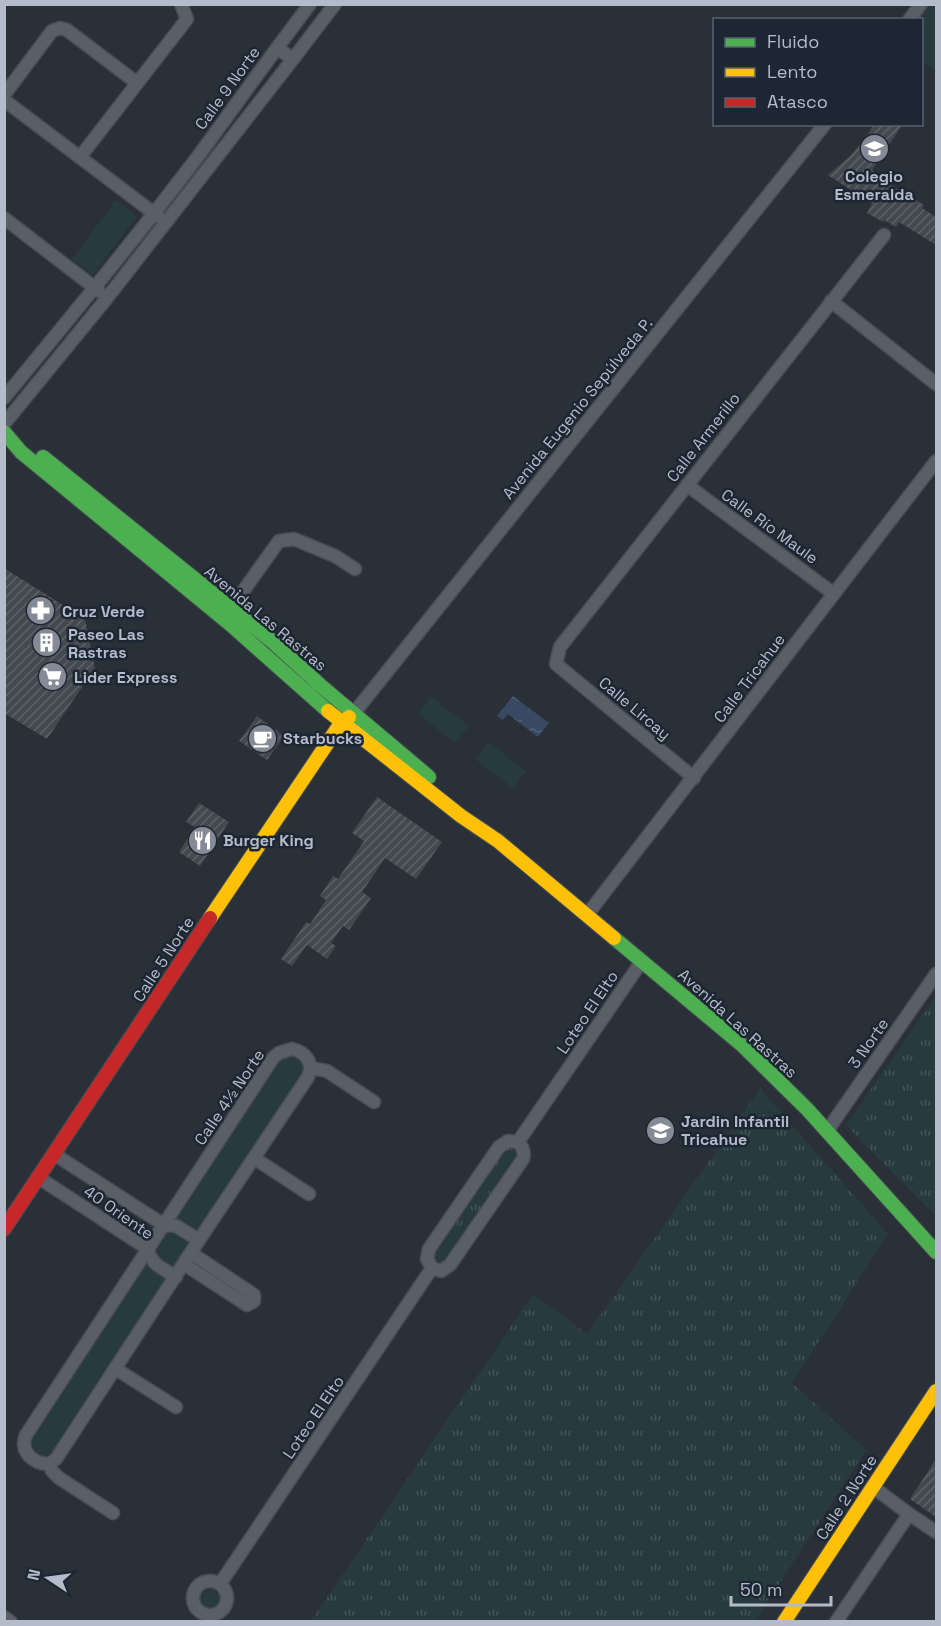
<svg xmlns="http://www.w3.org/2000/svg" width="941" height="1626" font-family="'Space Grotesk',sans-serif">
<defs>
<pattern id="grass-tufts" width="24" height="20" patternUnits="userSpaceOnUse" patternTransform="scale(1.5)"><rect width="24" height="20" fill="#273a3e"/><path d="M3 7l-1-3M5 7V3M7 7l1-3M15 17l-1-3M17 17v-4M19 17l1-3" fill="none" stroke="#445559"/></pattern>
<pattern id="water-ripples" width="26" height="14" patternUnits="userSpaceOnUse" patternTransform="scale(1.5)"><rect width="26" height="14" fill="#384963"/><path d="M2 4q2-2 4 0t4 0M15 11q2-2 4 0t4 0" fill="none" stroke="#526178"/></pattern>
<pattern id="building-hatch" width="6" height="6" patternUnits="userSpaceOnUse" patternTransform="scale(1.5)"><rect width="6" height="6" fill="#444950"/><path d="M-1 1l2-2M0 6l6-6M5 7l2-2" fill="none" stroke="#5d6168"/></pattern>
</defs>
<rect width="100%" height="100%" fill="#2a3038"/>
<g fill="url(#grass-tufts)">
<polygon points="936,996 936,1216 846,1125"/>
<polygon points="760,1089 888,1234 792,1383 866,1450 755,1621 311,1621 533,1294 587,1334"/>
<polygon points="509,1148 514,1150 516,1152 515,1159 445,1261 440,1263 434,1259 434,1254 505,1151"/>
<circle cx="210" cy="1599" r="9"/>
</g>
<g fill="#273a3e">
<polygon points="926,5 936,5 936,71 922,61 922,20 915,20"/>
<polygon points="116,200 137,216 93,275 72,259"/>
<polygon points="431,697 469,726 455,743 418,714"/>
<polygon points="489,742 526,771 513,788 475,759"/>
<path d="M 289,1055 C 301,1058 305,1062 304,1074 L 173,1274 L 52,1452 L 47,1456 C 34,1456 29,1448 32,1436 L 274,1067 L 283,1057 Z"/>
</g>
<polygon fill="url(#water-ripples)" points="513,696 549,723 538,737 508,714 503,720 497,716"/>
<g fill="url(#building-hatch)">
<polygon points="874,124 903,124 872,170 878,174 876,176 924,205 922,208 936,217 936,245 899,222 896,227 884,220 883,222 867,213 872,204 828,175 850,156 867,136"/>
<polygon points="4,568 85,619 95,668 47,739 4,713"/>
<polygon points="257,716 284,736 267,760 239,741"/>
<polygon points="377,797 442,842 416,879 385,858 362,892 371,898 349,930 343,926 331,943 336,946 327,959 307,945 292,966 281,959 306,922 310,924 326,900 320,896 333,876 338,879 364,841 352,833"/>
<polygon points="199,803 229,822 200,866 179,852 195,827 186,822"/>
<polygon points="936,1459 936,1517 910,1499"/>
</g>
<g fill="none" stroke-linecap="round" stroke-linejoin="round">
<defs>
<g id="street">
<polyline points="909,20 921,4"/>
<polyline points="277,48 310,4"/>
<polyline points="293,59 335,4"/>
<polyline points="4,95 52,31 60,28 67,30 137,83"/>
<polyline points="4,100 159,217"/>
<polyline points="80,157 187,19 181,4"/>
<polyline points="4,218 99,291"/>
<polyline points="831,301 936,384"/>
<path d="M 4,398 C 70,318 136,238 199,155 C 225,120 251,83 277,48 L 293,59 L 107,298 L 4,424"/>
<polyline points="687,485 834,594"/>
<polyline points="231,608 279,541 294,539 335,556 355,569"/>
<polyline points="354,713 825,124"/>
<polyline points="694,778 556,664 560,647 884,235"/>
<polyline points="587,915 936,461"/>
<path d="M 292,1049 C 306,1052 314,1063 308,1077 L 199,1240 L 56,1459 L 49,1464 C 33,1464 19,1451 26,1435 L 273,1058 L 279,1053 Z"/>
<polyline points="311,1068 327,1071 374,1102"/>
<polyline points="827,1131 936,974"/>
<path d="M 508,1141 L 518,1142 C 523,1147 525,1152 523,1159 L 450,1265 L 441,1271 L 432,1268 L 427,1259 L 429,1249 L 499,1147 Z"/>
<polyline points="518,1142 642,961"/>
<polyline points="54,1154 164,1225 176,1226 199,1240"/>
<polyline points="254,1158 309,1194"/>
<path d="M 39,1178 L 148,1249 C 150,1264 164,1269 176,1277"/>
<polyline points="184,1264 247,1305 254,1301 254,1295 191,1253"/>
<polyline points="116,1369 176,1407"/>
<polyline points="49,1464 52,1471 59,1478 113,1513"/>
<polyline points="873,1487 909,1514 936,1532"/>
<circle cx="210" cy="1598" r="17"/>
<polyline points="220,1584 432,1268"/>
<polyline points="4,1617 11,1622"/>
<polyline points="836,1622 909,1514"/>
</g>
<g id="fast">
<polyline points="4,432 21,452 230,624 328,711"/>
<polyline points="43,457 273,642 320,685 429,777"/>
<polyline points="614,938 742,1045 807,1109 936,1252"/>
</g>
<g id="slow">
<polyline points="328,711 461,816 498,841 614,938"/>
<polyline points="210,918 341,723 349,717"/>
<polyline points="784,1622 936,1391"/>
</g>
<polyline id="jam" points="4,1229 210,918"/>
</defs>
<use href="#street" stroke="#484c53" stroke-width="15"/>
<use href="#fast" stroke="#484c53" stroke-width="16"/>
<use href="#slow" stroke="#484c53" stroke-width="16"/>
<use href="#jam" stroke="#484c53" stroke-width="16"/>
<use href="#street" stroke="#5a5e66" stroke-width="12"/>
<use href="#fast" stroke="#4caf50" stroke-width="14"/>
<use href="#slow" stroke="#ffc107" stroke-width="14"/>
<use href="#jam" stroke="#c62828" stroke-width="14"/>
</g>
<defs>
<symbol id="school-disc" viewBox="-11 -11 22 22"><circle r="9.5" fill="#848b96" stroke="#1d2633"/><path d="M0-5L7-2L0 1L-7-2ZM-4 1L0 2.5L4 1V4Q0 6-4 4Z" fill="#fff"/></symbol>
<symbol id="pharmacy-disc" viewBox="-11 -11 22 22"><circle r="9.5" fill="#848b96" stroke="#1d2633"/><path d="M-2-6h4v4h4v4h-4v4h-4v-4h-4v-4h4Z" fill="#fff"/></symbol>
<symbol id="building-disc" viewBox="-11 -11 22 22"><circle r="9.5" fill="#848b96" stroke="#1d2633"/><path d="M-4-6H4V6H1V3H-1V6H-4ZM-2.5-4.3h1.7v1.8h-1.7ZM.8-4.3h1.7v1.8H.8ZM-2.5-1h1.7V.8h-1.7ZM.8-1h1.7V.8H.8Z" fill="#fff"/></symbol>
<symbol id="supermarket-disc" viewBox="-11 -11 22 22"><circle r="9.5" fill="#848b96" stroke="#1d2633"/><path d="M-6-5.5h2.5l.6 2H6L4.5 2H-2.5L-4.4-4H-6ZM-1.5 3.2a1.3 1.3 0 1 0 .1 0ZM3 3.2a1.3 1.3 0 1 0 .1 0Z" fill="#fff"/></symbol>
<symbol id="cafe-disc" viewBox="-11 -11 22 22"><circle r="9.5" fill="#848b96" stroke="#1d2633"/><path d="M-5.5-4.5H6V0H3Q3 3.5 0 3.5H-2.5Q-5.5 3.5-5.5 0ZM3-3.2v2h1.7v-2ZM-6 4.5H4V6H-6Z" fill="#fff"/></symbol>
<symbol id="restaurant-disc" viewBox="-11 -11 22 22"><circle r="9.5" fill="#848b96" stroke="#1d2633"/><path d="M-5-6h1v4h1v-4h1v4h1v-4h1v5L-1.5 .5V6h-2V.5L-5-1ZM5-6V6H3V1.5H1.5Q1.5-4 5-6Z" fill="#fff"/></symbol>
</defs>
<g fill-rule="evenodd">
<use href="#school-disc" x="858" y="132" width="33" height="33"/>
<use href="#pharmacy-disc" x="24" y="594" width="33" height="33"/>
<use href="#building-disc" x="30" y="626" width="33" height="33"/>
<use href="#supermarket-disc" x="36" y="660" width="33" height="33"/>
<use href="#cafe-disc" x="246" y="722" width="33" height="33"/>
<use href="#restaurant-disc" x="186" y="824" width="33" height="33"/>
<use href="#school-disc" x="644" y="1114" width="33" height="33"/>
</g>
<g text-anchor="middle" stroke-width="5" stroke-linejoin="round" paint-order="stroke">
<g font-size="16" fill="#b4bcc9" stroke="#1d2633">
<text transform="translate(227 88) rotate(-54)" y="6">Calle 9 Norte</text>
<text transform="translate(577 408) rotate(-51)" y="6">Avenida Eugenio Sepúlveda P.</text>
<text transform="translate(703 437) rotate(-52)" y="6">Calle Armerillo</text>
<text transform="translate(770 526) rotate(36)" y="6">Calle Río Maule</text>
<text transform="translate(266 618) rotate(40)" y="6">Avenida Las Rastras</text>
<text transform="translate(749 678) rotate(-53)" y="6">Calle Tricahue</text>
<text transform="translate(635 708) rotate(40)" y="6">Calle Lircay</text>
<text transform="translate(163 959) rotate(-57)" y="6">Calle 5 Norte</text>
<text transform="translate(587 1012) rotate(-56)" y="6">Loteo El Elto</text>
<text transform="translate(738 1023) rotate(42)" y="6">Avenida Las Rastras</text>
<text transform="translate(868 1043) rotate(-55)" y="6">3 Norte</text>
<text transform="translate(229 1097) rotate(-56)" y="6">Calle 4½ Norte</text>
<text transform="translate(119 1212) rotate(35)" y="6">40 Oriente</text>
<text transform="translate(313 1417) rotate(-56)" y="6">Loteo El Elto</text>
<text transform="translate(846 1497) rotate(-57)" y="6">Calle 2 Norte</text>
</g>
<g font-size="16" font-weight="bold" fill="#b4bcc9" stroke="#1d2633" text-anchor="start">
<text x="874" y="182" text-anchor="middle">Colegio<tspan x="874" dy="18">Esmeralda</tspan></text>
<text x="62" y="617">Cruz Verde</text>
<text x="68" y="640">Paseo Las<tspan x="68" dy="18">Rastras</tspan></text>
<text x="74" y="683">Lider Express</text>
<text x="283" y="744">Starbucks</text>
<text x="223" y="846">Burger King</text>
<text x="681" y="1127">Jardin Infantil<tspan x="681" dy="18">Tricahue</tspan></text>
</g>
</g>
<rect width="941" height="1626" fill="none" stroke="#b4bcc9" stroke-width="12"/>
<rect x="713" y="18" width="210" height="108" fill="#1d2633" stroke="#59626f" stroke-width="1.5"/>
<rect x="725" y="38" width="30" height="9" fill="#4caf50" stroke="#59626f" stroke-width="1.5"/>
<text x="767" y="48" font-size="18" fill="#b4bcc9">Fluido</text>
<rect x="725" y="68" width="30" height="9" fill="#ffc107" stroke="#59626f" stroke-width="1.5"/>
<text x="767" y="78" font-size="18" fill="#b4bcc9">Lento</text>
<rect x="725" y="98" width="30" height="9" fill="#c62828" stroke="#59626f" stroke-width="1.5"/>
<text x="767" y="108" font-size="18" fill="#b4bcc9">Atasco</text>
<g transform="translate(48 1578) rotate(283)" stroke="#1d2633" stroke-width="4.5" paint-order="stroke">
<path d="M0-4.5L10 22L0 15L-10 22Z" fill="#b4bcc9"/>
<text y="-9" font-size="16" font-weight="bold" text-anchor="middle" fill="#b4bcc9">N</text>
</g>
<path d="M731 1596v9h100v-9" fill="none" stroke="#b4bcc9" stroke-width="3"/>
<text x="740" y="1596" font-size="18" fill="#b4bcc9" stroke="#1d2633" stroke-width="4.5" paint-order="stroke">50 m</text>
</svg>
